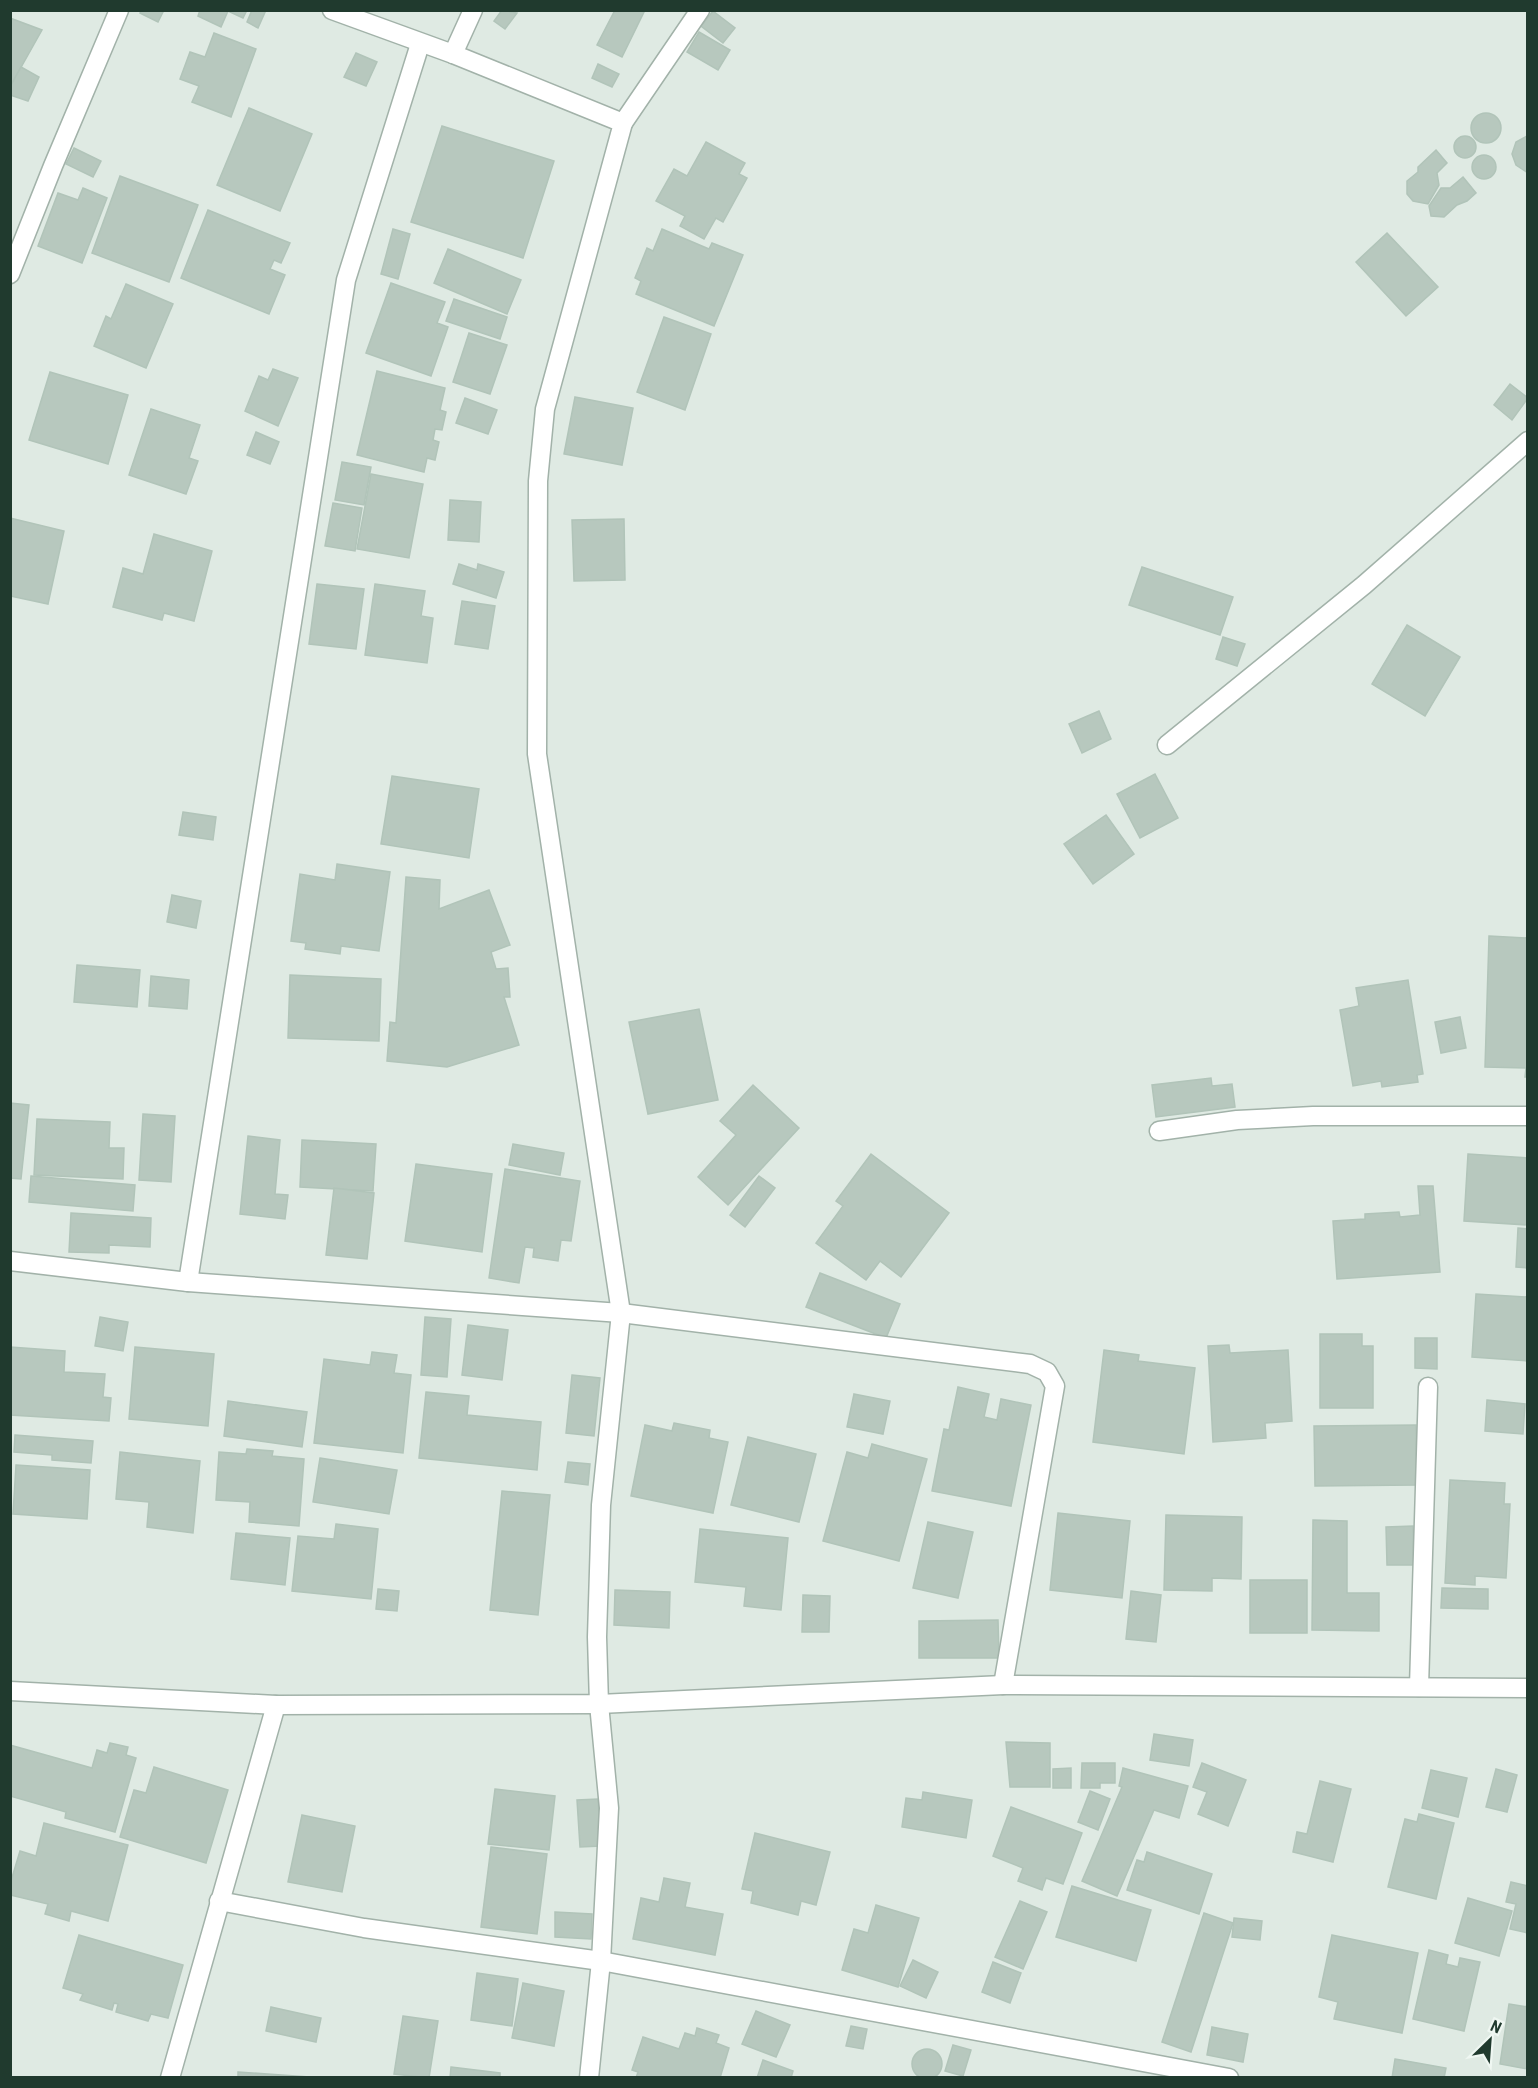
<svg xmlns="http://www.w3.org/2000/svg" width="1538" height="2088" font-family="'Roboto Condensed',sans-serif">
<rect width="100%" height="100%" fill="#dfeae3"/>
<g fill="#b7c8be" stroke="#b1c4b9" stroke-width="1.5">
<polygon points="141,10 164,10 158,22 140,13"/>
<polygon points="200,10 247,10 243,18 228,11 221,27 198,16"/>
<polygon points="252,10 266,10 258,28 247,22"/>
<polygon points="502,10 517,13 505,29 494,21"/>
<polygon points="615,10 645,10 622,57 597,45"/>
<polygon points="713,11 735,28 723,43 701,26"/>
<polygon points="10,18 42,30 10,87"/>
<polygon points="699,32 730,50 718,70 687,52"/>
<polygon points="214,33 256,49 231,117 192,102 199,86 180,79 190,52 205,57"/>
<polygon points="356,53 377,62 366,86 344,77"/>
<polygon points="598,64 619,74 612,87 592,78"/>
<polygon points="21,67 39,77 28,101 10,95 10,87"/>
<polygon points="249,108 312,134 280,211 217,185"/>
<circle cx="1486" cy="128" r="15"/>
<polygon points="442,126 554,161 523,258 411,222"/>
<circle cx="1465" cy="147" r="11"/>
<polygon points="1527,136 1528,136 1528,173 1516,165 1512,154 1516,142"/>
<polygon points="706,142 745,163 739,174 747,178 723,222 716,218 704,239 680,226 685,216 656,201 674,169 687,176"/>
<polygon points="74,148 101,161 93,177 66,164"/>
<polygon points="1436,150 1447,163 1437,173 1439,185 1428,204 1413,201 1407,194 1407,181 1418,172 1418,167"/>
<circle cx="1484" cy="167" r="12"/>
<polygon points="120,176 198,205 169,282 92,253"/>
<polygon points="1463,177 1476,193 1467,201 1457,205 1444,217 1431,216 1429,206 1441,188 1450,188"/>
<polygon points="83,188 107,198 82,263 38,246 58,193 78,200"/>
<polygon points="208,210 290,243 281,263 274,260 270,269 285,275 269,314 181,278"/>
<polygon points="393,229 410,234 398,279 381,274"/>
<polygon points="662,229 709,249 712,243 743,255 714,326 636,294 641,281 635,278 647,248 653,251"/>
<polygon points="1387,233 1438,287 1406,316 1356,262"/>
<polygon points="448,249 521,280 507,314 434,283"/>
<polygon points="391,283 445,302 437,323 448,327 431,376 366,353"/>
<polygon points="126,284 173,304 146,368 94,346 106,316 111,319"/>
<polygon points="454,299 507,317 500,339 446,321"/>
<polygon points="664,317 711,334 685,410 637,392"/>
<polygon points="469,333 507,345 490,394 453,382"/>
<polygon points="273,369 298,378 278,426 245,411 259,376 268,380"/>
<polygon points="377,371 445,388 440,410 446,412 442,430 435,429 433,440 439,442 435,460 427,458 424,472 357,455"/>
<polygon points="50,372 128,395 108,464 29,440"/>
<polygon points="1510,384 1528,398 1512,420 1494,405"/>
<polygon points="575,397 633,408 622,465 564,454"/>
<polygon points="465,398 497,410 488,434 456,423"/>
<polygon points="151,409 200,425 189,458 198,461 186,494 129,475"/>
<polygon points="256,432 279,442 270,464 247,455"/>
<polygon points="342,462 371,467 364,505 335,500"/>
<polygon points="371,474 423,484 409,558 357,549"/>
<polygon points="450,500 481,502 479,542 448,540"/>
<polygon points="333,503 362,508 355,551 325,546"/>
<polygon points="10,518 64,531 48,604 10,596"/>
<polygon points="624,519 625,580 574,581 572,520"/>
<polygon points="154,534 212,551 194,621 164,613 162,620 113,607 123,568 143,574"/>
<polygon points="459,564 477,570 478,564 504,572 496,598 453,584"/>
<polygon points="1142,567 1233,597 1220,635 1129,605"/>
<polygon points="317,584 364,589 356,649 309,644"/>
<polygon points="375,584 425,591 421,616 433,618 427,663 365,655"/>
<polygon points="462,601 495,606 488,649 455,644"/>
<polygon points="1407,625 1460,657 1425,716 1372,684"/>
<polygon points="1223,637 1245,644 1237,666 1216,659"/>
<polygon points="1099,711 1111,739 1082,753 1069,724"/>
<polygon points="1155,774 1178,818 1140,838 1117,794"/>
<polygon points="392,776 479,789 469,858 381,844"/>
<polygon points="183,812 216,817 213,840 179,835"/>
<polygon points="1106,815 1134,854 1093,884 1064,844"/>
<polygon points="337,864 390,872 379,951 341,946 340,954 305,949 306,943 291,941 300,874 335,880"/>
<polygon points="406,877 440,880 439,909 489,890 510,945 491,952 496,969 508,968 510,997 504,997 519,1045 447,1067 387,1061 390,1022 396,1023"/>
<polygon points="172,895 201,901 196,928 167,922"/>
<polygon points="1489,936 1528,938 1528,1077 1525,1077 1526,1068 1485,1067"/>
<polygon points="77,965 140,970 137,1007 74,1002"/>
<polygon points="290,975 381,979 379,1041 288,1038"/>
<polygon points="151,976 189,980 187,1009 149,1006"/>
<polygon points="1408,980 1423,1074 1417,1075 1418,1082 1382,1087 1381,1081 1353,1086 1340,1010 1359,1006 1356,988"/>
<polygon points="699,1009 718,1100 648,1114 629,1022"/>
<polygon points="1460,1017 1466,1048 1441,1053 1435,1022"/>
<polygon points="1211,1078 1212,1086 1232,1084 1235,1107 1156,1117 1152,1085"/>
<polygon points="753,1085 799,1128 728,1205 698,1177 736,1135 720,1121"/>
<polygon points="10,1103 29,1105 21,1179 10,1178"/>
<polygon points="143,1114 175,1116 171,1182 139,1180"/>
<polygon points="37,1119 110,1122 109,1148 124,1148 123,1179 34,1175"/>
<polygon points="248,1136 280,1140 275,1194 288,1195 285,1219 240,1214"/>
<polygon points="302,1140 376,1144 373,1191 300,1187"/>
<polygon points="513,1144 564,1153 560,1175 509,1165"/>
<polygon points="871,1154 949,1213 901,1277 880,1261 866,1280 816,1243 843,1206 836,1201"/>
<polygon points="1468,1154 1528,1158 1528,1225 1464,1221"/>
<polygon points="416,1164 492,1174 482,1252 405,1241"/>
<polygon points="505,1169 580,1181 571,1241 561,1240 558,1261 533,1257 534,1248 525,1247 519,1283 489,1278"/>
<polygon points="31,1176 135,1185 133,1211 29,1202"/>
<polygon points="759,1176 775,1188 745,1227 730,1215"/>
<polygon points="1418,1186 1433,1186 1440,1272 1337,1279 1333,1221 1365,1219 1365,1214 1399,1212 1400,1217 1420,1215"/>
<polygon points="334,1188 374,1193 367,1259 326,1255"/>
<polygon points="71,1213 151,1218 150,1247 109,1245 109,1253 69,1252"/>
<polygon points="1518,1228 1528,1229 1528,1268 1516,1267"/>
<polygon points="820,1273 900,1304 886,1338 806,1307"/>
<polygon points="1476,1294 1528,1297 1528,1361 1472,1357"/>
<polygon points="100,1317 128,1322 123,1351 95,1346"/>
<polygon points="425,1317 451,1319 447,1377 421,1375"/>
<polygon points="468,1325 508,1330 502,1380 462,1375"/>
<polygon points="1320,1334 1362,1334 1362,1346 1373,1346 1373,1408 1320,1408"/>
<polygon points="1415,1338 1437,1338 1437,1369 1415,1368"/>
<polygon points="1229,1345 1230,1353 1288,1350 1292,1421 1265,1423 1266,1438 1213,1442 1208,1346"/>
<polygon points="10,1347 65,1351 64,1372 105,1374 103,1397 111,1398 109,1421 10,1415"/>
<polygon points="135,1347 214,1354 208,1426 129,1419"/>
<polygon points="1104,1350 1139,1355 1138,1361 1195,1368 1184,1454 1093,1442"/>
<polygon points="372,1352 397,1355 394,1373 411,1375 403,1453 314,1443 324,1359 370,1365"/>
<polygon points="572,1375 600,1378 594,1436 566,1433"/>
<polygon points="958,1387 989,1394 984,1417 997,1420 1001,1399 1031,1405 1011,1506 932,1491 944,1429 949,1430"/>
<polygon points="426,1392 469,1396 467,1415 541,1422 537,1470 419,1458"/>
<polygon points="854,1394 890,1401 883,1434 847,1427"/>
<polygon points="1487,1400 1525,1404 1523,1434 1485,1431"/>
<polygon points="228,1401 307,1412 302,1447 224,1436"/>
<polygon points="674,1423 710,1430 709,1438 728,1442 713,1513 631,1496 645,1425 672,1431"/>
<polygon points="1416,1425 1417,1485 1315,1486 1314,1426"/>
<polygon points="15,1435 93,1441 91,1463 52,1460 52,1455 14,1452"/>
<polygon points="748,1437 816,1454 799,1522 731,1505"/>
<polygon points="872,1444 927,1459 899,1561 823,1541 847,1452 868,1458"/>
<polygon points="247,1449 273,1451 272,1456 304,1459 299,1526 249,1522 250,1502 216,1500 219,1452 246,1454"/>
<polygon points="120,1452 200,1461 193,1533 147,1527 149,1502 116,1499"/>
<polygon points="320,1458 397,1470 389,1514 313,1502"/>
<polygon points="568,1462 590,1464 588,1485 565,1482"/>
<polygon points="16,1465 90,1470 87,1519 13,1514"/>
<polygon points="1450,1480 1505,1483 1504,1504 1510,1504 1506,1578 1475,1576 1475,1585 1445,1583"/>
<polygon points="502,1491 550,1495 538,1615 490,1610"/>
<polygon points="1058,1513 1130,1521 1122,1598 1050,1590"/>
<polygon points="1166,1515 1242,1517 1241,1579 1212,1578 1212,1591 1164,1590"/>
<polygon points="1313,1520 1347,1521 1347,1593 1379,1593 1379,1631 1312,1630"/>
<polygon points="928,1522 973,1532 958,1598 913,1588"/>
<polygon points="336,1524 378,1529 371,1599 292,1591 298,1536 334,1539"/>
<polygon points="1413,1526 1414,1565 1387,1565 1386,1527"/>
<polygon points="700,1529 788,1538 781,1610 744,1606 746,1587 695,1582"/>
<polygon points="236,1533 290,1538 285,1585 231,1579"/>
<rect x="1250" y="1580" width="57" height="53"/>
<polygon points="1442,1588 1488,1589 1488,1609 1441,1608"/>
<polygon points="378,1589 399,1591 397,1611 376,1609"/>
<polygon points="615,1590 670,1592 669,1628 614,1625"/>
<polygon points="1131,1591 1161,1595 1156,1642 1126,1639"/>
<polygon points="803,1595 830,1596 829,1632 802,1632"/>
<polygon points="998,1620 999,1658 919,1658 919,1621"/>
<polygon points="1154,1734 1193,1740 1189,1766 1150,1760"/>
<polygon points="1006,1742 1050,1743 1050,1787 1010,1787"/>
<polygon points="110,1743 128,1747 126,1755 136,1758 115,1832 65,1818 66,1812 10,1796 10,1745 92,1768 97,1750 107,1753"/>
<polygon points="1082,1763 1115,1763 1115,1783 1100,1783 1100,1788 1081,1788"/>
<polygon points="1202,1763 1246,1780 1228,1826 1198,1814 1207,1792 1193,1787"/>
<polygon points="154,1767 228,1790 206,1863 120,1837 134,1790 146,1793"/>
<polygon points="1071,1768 1071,1788 1053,1788 1053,1769"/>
<polygon points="1123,1768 1188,1786 1179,1818 1154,1810 1117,1896 1082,1881 1122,1787 1119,1786"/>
<polygon points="1496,1769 1517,1775 1507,1812 1486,1807"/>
<polygon points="1431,1770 1467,1778 1458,1817 1422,1808"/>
<polygon points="1320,1781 1351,1789 1333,1862 1293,1852 1297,1832 1307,1834"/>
<polygon points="495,1789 555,1796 549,1850 488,1844"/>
<polygon points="1090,1791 1110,1799 1098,1830 1078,1822"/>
<polygon points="923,1792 972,1800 966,1838 902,1827 906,1798 922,1800"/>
<polygon points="598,1799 601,1846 580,1847 577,1800"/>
<polygon points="1011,1807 1082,1833 1063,1884 1046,1878 1042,1890 1018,1881 1023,1868 993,1856"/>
<polygon points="1419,1814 1454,1823 1436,1899 1388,1887 1405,1819 1417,1822"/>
<polygon points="302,1815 355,1826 342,1892 288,1882"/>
<polygon points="44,1823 128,1845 108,1921 71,1911 69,1921 45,1914 48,1904 10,1895 10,1884 20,1851 36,1856"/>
<polygon points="755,1833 830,1852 816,1905 801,1901 798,1915 751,1903 753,1891 742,1889"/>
<polygon points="491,1847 547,1854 537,1934 481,1927"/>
<polygon points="1147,1852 1212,1874 1199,1914 1127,1890 1137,1860 1144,1862"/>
<polygon points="664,1878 690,1883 685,1907 723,1914 715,1955 633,1939 641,1898 659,1902"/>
<polygon points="1511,1882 1528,1886 1528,1933 1510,1929 1516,1904 1506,1902"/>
<polygon points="1072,1886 1151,1910 1136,1961 1056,1937"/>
<polygon points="1468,1898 1512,1911 1499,1956 1455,1943"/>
<polygon points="1020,1901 1047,1912 1023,1969 995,1957"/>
<polygon points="876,1905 919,1918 898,1987 842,1970 854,1929 868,1933"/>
<polygon points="555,1912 592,1914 591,1939 555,1937"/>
<polygon points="1204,1913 1233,1923 1191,2052 1162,2042"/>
<polygon points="1234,1918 1262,1921 1260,1940 1232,1937"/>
<polygon points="79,1935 183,1965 168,2018 151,2014 148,2021 116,2012 118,2004 114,2003 112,2010 80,2000 83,1994 63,1988"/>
<polygon points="1332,1935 1418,1953 1402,2033 1334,2019 1338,2002 1319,1997"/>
<polygon points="1429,1950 1448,1955 1446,1964 1458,1967 1460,1958 1480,1962 1464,2031 1413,2019"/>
<polygon points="913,1960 938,1972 926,1998 900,1986"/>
<polygon points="993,1962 1021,1973 1010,2003 982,1992"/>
<polygon points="477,1973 518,1979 512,2026 471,2020"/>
<polygon points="523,1983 564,1991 554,2046 512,2038"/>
<polygon points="1509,2004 1528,2007 1528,2069 1500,2064"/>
<polygon points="271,2007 321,2018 316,2042 266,2031"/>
<polygon points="756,2011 790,2025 776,2057 742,2044"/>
<polygon points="403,2016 438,2021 429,2078 394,2074"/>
<polygon points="851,2026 867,2029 863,2049 846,2046"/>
<polygon points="1212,2027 1248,2034 1243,2062 1207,2055"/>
<polygon points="697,2028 719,2035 716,2043 729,2048 720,2078 636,2078 638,2072 632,2070 643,2037 679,2049 685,2033 695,2036"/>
<polygon points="953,2045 971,2050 963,2076 945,2071"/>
<circle cx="927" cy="2064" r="15"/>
<polygon points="1395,2059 1446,2068 1444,2078 1392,2078"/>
<polygon points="763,2060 793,2071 791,2078 757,2078"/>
<polygon points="451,2067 500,2073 500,2078 450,2078"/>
<polygon points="238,2072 309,2077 309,2078 238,2078"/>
</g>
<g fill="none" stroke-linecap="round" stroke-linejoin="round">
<defs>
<g id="minor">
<polyline points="332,10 453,54 623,123 545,409 538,481 537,754 621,1313 601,1505 597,1637 599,1704 609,1808 601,1961 589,2078"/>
<polyline points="453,54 473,10"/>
<polyline points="623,123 700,10"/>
<polyline points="10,274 53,166 119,10"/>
<polyline points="1167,745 1364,585 1528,441"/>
<polyline points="1159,1131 1237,1120 1313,1116 1528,1116"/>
<polyline points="10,1261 188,1282 621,1313 1030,1364 1047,1372 1055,1386 1003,1685"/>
<polyline points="188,1282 346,280 420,44"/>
<polyline points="1419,1687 1428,1387"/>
<polyline points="10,1691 276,1705 599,1704 1003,1685 1528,1688"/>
<polyline points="219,1901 364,1928 601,1961 1229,2078"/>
<polyline points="170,2078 276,1705"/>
</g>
</defs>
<use href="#minor" stroke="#a2b2a9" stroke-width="21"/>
<use href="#minor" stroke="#fff" stroke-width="18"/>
</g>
<rect width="1538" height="2088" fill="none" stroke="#203a2e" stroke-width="24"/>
<g transform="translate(1490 2040) rotate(25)" stroke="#eff7f2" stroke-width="4.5" paint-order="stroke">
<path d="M0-4.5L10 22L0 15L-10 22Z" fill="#203a2e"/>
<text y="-9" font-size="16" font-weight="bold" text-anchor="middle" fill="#203a2e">N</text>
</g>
</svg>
